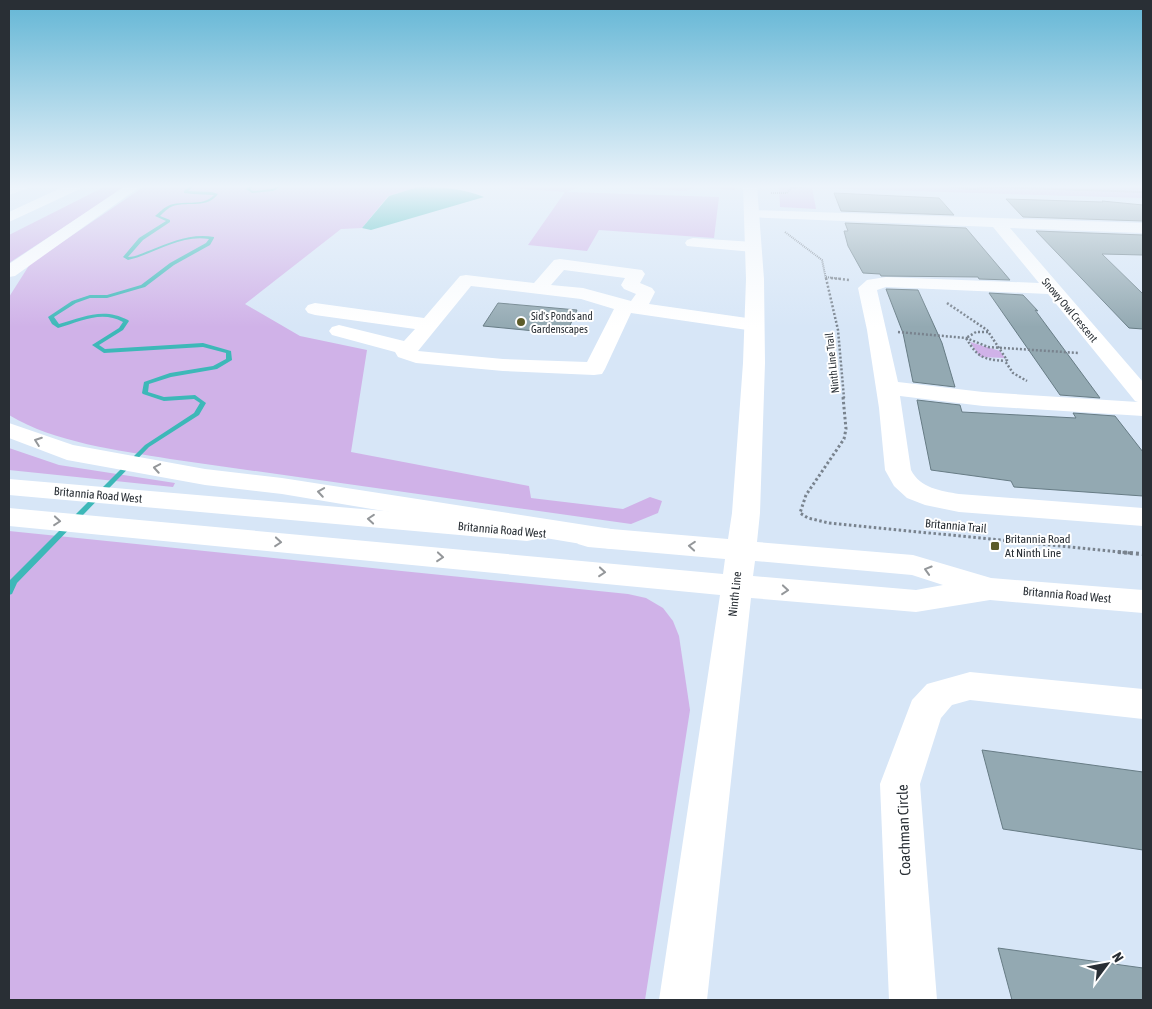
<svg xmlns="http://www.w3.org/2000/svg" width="1152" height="1009" font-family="'Asap Condensed',sans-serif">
<rect width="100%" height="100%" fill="#d7e6f7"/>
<g fill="#d0b2e8">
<polygon points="106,186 127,186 9,263 9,235"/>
<path d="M 145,186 L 582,186 L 567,192 L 719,197 L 714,238 L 599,230 L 587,251 L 528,245 L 565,192 L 483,186 L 418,187 L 388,196 L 362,228 L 341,229 L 245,304 L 300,336 L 367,350 L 351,452 L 529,486 L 531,498 L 623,509 L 650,497 L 662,501 L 658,513 L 631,524 L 170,459 C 118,450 55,443 9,415 L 9,297 L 30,264 Z"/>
<polygon points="604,186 735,186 735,190 696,187 685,191"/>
<polygon points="779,186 1143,186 1143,198 812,188 816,209 780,207"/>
<polygon points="970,342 1000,351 1005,358 980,357"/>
<polygon points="9,448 59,465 175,483 173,487 9,470"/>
<polygon points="9,531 628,594 646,598 663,608 673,621 679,636 690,710 645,1000 9,1000"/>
</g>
<path fill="#3db8b8" d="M 418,187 C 441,187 462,188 484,197 L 371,230 L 362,228 L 389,196 Z"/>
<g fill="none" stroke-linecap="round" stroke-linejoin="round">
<g fill="#3db8b8" fill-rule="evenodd">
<path d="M 190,186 L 194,186 L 188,191 L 212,192 L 218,194 C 207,209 189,201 173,206 C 168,208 164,212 160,216 L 170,220 L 170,222 L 143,240 L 128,257 C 135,257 143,253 151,250 C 171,242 191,233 214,237 L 214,238 L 210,245 L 174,265 L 145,287 L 107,298 L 90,298 L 76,303 L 54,317 L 59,324 C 84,317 103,307 128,320 L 129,321 L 123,330 L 99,345 L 105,349 L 203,343 L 231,351 L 232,360 L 217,369 L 171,377 L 149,384 L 148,392 L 164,397 L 195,395 L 206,403 L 199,415 L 149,447 L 17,583 L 12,594 L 9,595 L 9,582 L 10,580 L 145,445 L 194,413 L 200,403 L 194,399 L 164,401 L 143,394 L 142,393 L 144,382 L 170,373 L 213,366 L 226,359 L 226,353 L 203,347 L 104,353 L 92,345 L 119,328 L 123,322 C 101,310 80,322 58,328 L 52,324 L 48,317 L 72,301 L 90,295 L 107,295 L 141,285 L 170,263 L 206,243 L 209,239 C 181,234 154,254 128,260 L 123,257 L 139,238 L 166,221 L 155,216 C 159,213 163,208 168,206 C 182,199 202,208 214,195 L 193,194 L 184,193 L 184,191 Z"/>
<polygon points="249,186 253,186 250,189 253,191 272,189 278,186 282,186 273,191 252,193 246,189"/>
</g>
</g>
<g fill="#93a9b2" stroke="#677c85">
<polygon points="834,193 939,198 954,215 841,211"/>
<polygon points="1006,199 1103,202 1102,201 1143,205 1143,221 1023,217"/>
<polygon points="845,223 966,228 1010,280 979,279 978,277 881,276 880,274 863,273 848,246 844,231 848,231"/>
<polygon points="1036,231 1143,235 1143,255 1102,254 1143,294 1143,329 1129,328"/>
<polygon points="886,289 918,290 942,343 955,387 913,382 903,333"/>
<polygon points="989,293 1023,295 1038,311 1035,310 1100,398 1060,395"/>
<polygon points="498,303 577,310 566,334 483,326"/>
<polygon points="917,400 960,405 962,412 1076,418 1073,413 1115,416 1143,452 1143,496 1014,487 1011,481 931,470"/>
<polygon points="982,750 1143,772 1143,850 1003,829"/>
<polygon points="998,948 1143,968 1143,1000 1012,1000"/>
</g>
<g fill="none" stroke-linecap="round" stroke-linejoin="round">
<g stroke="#79838e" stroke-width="2" stroke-dasharray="1 1" stroke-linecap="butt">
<polyline points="947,186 972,189 997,187 1143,192"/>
<polyline points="771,193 787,193 791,188 807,186"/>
<polyline points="785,232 822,260 826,279"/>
<polyline points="826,277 841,279"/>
</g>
<g stroke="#79838e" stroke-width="2.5" stroke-dasharray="2 2" stroke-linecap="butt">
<polyline points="826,278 838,330 844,398"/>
<polyline points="831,278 850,280"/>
<polyline points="947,303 987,330 1007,360 1005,361 1013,373 1027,381"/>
<polyline points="898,332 966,338 988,347 1079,353"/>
<path d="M 988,332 L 976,332 L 966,338 C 978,358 983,359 1005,361"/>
</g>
<polyline stroke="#79838e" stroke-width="3" stroke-dasharray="2.5 2.5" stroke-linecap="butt" points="843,397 846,429 844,439 806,495 800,513 808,518 829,523 1131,553"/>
<polyline stroke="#79838e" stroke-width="4" stroke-dasharray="3 3" stroke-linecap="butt" points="1118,552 1143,554"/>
<g fill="#fff" fill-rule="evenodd">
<path d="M 751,210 L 1143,223 L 1143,233 L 1010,228 L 1143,382 L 1143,416 L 983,406 L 900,396 L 911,470 C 920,488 941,491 959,494 L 1143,508 L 1143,526 L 959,512 L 925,505 L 907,498 L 894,486 L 885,470 L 879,408 L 867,330 L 858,288 L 867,280 L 886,277 L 1039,283 L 993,227 L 746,217 L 744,214 L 746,211 ZM 886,287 L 1048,294 L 1135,401 L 1138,402 L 983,392 L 898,382 L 877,290 Z"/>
<polygon points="693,238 753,242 759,244 761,247 759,250 753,252 687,246 685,243 687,240"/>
<path d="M 560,259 L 642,270 L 645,274 L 640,283 L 652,288 L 655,292 L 649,304 L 754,319 L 761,321 L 764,325 L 761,329 L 754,331 L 631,313 L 605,369 L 602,374 L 594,375 L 503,371 L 416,363 L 398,357 L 395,352 L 332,335 L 329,331 L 332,327 L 339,325 L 404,341 L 415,329 L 315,315 L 308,313 L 305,309 L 308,305 L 315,303 L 424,318 L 460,276 L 466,275 L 534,283 L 554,260 ZM 564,270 L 625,278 L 621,285 L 624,289 L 636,294 L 631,301 L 583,288 L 551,285 ZM 471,286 L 581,299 L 614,309 L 587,362 L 503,359 L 418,351 Z"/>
<polygon points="970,672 1143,689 1143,719 970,700 952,705 941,718 920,784 937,1000 889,1000 880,784 912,700 927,684"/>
</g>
<g fill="#fff" fill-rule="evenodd">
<path d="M 743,186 L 757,186 L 764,279 L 765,363 L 760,513 L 757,542 L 913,555 L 991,578 L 1143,590 L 1143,613 L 990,600 L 916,612 L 751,598 L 707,1000 L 659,1000 L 720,595 L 9,526 L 9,508 L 723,574 L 725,559 L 588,547 L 578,544 L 574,537 L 578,530 L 588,527 L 728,539 L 732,513 L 743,363 L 746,279 ZM 755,561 L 912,575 L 943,585 L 916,590 L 753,576 Z"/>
<polygon points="9,479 527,523 537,525 541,532 537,539 527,541 9,495"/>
</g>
<g fill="#fff" fill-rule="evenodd">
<polygon points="9,186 28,186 26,189 9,195"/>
<polygon points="65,186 82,186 80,189 9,222 9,212"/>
<polygon points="125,186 141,186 15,276 9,277 9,264"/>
<polygon points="9,423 73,445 205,469 282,478 611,529 621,532 625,539 621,546 611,549 282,494 205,485 67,460 9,438"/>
</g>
</g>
<defs><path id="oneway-chevron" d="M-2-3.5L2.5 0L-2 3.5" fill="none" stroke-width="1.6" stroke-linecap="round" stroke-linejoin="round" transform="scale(1.25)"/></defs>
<g stroke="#94979a">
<use href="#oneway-chevron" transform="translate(38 441) rotate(-160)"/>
<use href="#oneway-chevron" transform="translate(157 468) rotate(-170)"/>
<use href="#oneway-chevron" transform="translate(321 492) rotate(-171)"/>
<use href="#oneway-chevron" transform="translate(371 519) rotate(-175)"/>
<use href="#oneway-chevron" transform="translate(57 521) rotate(5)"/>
<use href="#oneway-chevron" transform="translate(278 542) rotate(5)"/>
<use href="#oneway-chevron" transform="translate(692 546) rotate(-175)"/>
<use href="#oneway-chevron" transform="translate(440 557) rotate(5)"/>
<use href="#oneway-chevron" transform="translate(928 570) rotate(-163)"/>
<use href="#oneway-chevron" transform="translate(602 572) rotate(5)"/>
<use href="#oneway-chevron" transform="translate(785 590) rotate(5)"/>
</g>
<linearGradient id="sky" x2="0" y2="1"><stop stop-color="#63b6d5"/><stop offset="0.57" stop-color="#edf4fb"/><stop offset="1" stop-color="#edf4fb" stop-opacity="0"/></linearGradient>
<rect width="1152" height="327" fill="url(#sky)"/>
<g fill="#5d5c29" stroke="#fff" stroke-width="2">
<circle cx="521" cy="322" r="5"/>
<rect x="990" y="541" width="10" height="10" rx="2.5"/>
</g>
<g text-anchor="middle" stroke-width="4" stroke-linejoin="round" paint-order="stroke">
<g font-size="11" fill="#292f35" stroke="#fff">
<text transform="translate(1070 310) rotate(50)" y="4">Snowy Owl Crescent</text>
<text transform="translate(832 363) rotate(-96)" y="4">Ninth Line Trail</text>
</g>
<g font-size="11" fill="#292f35" stroke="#fff" text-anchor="start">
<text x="531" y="320">Sid's Ponds and<tspan x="531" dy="13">Gardenscapes</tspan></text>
</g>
<g font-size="12" fill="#292f35" stroke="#fff">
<text transform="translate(98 495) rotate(5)" y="4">Britannia Road West</text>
<text transform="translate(956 526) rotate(5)" y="4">Britannia Trail</text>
<text transform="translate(502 530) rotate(5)" y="4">Britannia Road West</text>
<text transform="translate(735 594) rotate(-84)" y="4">Ninth Line</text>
<text transform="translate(1067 595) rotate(5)" y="4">Britannia Road West</text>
</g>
<g font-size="12" fill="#292f35" stroke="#fff" text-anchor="start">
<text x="1005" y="543">Britannia Road<tspan x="1005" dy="14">At Ninth Line</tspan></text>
</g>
<g font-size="15" fill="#292f35" stroke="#fff">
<text transform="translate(904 830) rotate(-92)" y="5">Coachman Circle</text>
</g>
</g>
<rect width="1152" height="1009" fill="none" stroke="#292f35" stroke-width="20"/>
<g transform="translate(1107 964) rotate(58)" stroke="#ffffff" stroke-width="4" paint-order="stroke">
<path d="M0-4L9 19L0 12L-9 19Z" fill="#292f35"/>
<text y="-8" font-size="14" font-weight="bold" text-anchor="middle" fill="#292f35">N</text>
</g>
</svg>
